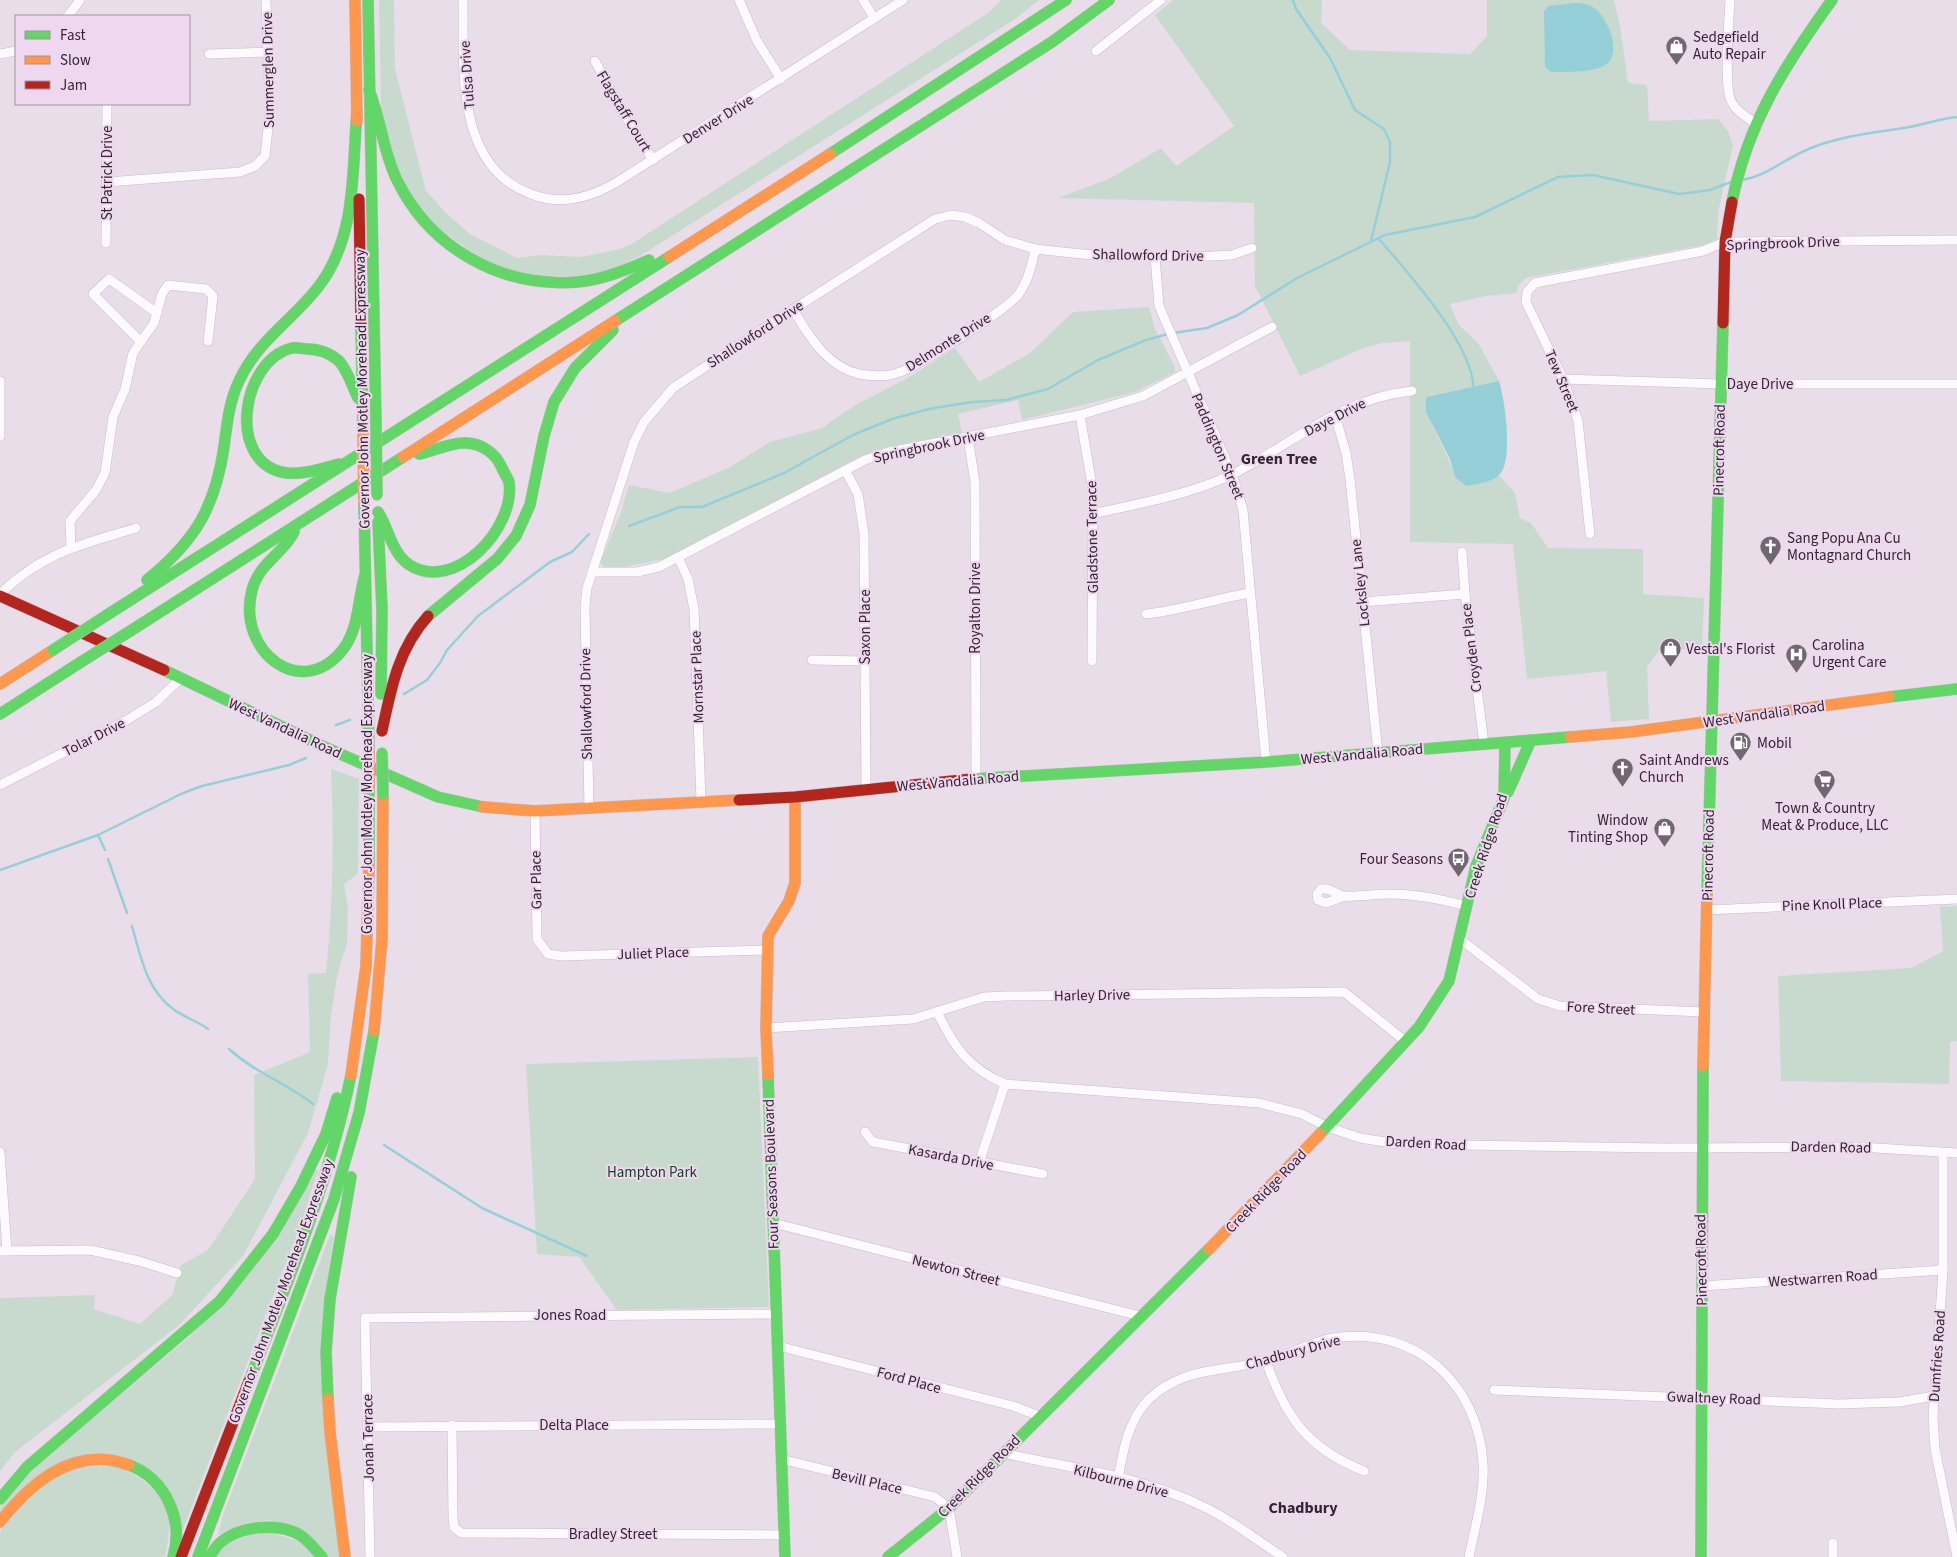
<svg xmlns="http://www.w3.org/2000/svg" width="1957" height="1557" font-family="'Source Sans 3',sans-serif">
<rect width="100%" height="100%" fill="#eaddea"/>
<g fill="#c8dace">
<polygon points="379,0 394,0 395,69 426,191 447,214 470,234 517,258 542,255 580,257 616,250 630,245 988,13 1001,0 1039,0 1015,19 640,256 611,270 586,276 533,276 486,262 439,229 417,206 392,156 381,106"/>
<path d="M 1173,0 L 1322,0 L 1321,23 L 1350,50 L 1470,54 L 1487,36 L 1487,0 L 1614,0 L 1620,26 L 1628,83 L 1647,85 L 1649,121 L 1718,119 L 1728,131 L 1733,145 L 1718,213 L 1717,239 L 1703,245 L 1526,278 L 1519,285 L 1516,293 L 1486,296 L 1450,304 L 1459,325 L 1478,343 L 1499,381 L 1426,397 C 1426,424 1448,450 1455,477 L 1486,482 L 1499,475 L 1515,493 L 1520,518 L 1531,523 L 1548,548 L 1643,549 L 1643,594 L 1704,598 L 1702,649 L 1660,649 L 1647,667 L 1649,719 L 1611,722 L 1606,671 L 1527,679 L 1513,544 L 1410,542 L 1410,341 L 1383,343 L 1366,347 L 1300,376 L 1255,286 L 1254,203 L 1058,198 L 1109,179 L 1161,148 L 1176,166 L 1234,126 L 1155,15 Z"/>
<polygon points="1149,307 1155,329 1175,367 1175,372 1135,392 1022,420 1018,400 958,414 962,433 886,447 861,456 664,559 624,567 604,567 600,562 620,515 629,485 670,493 730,467 770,442 822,428 855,405 906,379 955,348 979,382 1030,353 1073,312"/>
<path d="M 331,769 L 359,779 L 358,874 L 344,884 L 348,908 L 347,944 L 338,972 L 331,1015 L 328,1064 L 308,1133 L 243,1256 L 178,1326 L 15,1452 L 0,1471 L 0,1298 L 95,1295 L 94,1309 L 140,1324 L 172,1295 L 181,1265 L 208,1250 L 255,1179 L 254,1075 L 310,1052 L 308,974 L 326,973 C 333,905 334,837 331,769 Z"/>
<polygon points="1957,906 1957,1041 1950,1042 1949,1084 1781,1081 1778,976 1911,968 1943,951 1940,907"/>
<polygon points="758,1057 769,1307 617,1310 579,1257 537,1254 526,1064"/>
<polygon points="314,1169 318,1170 301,1224 182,1532 154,1474 71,1459 0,1515 0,1508 28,1473 190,1336"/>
<polygon points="330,1235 334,1237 328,1274 340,1557 327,1557 269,1520 239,1525 218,1535 223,1515"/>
<path d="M 117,1466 C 162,1488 177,1504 165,1557 L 0,1557 C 0,1550 0,1541 0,1534 C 5,1511 53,1475 74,1469 C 87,1465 103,1467 117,1466 Z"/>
<polygon points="262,1530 299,1541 315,1557 215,1557 226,1544"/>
</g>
<g fill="#95d0d9">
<path d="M 1575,3 C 1583,3 1590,4 1597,10 C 1608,21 1621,50 1608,63 C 1597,73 1565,72 1551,72 L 1545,67 L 1544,11 L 1548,6 Z"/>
<path d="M 1499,381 C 1505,399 1514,463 1499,475 C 1490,483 1477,484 1466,486 L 1455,477 L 1450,459 L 1426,412 L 1426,397 Z"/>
</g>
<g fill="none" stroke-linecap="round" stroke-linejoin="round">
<g stroke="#95d0d9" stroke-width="2.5">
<polyline points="1293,0 1296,9 1330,58 1355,110 1384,129 1390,142 1390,162 1371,241"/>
<path d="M 1741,180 C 1766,177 1787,157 1811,148 C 1842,136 1872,133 1904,128 C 1922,125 1939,119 1957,117"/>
<path d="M 1378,238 C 1405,269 1476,348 1473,389"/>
<polyline points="1173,333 1207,328 1238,315 1297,278 1385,235 1475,217 1558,177 1593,175 1679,194 1710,190 1731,182"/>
<polyline points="629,526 680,507 702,507 784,473 853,435 892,419 933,408 973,402 1006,400 1048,389 1098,360 1146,340 1168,334"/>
<polyline points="404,694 427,680 440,663 447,650 478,616 550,562 572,552 589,534"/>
<polyline points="336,725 350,720"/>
<polyline points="98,835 105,850"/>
<polyline points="108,859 127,913"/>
<polyline points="0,870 98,835 183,793 202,786 289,765 306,758"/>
<path d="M 132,926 C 141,957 146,989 173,1009 C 184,1017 197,1021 208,1029"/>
<path d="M 229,1049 C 254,1072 286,1083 313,1104"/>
<polyline points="384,1145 482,1208 587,1256"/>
</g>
<defs>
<g id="street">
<path d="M 463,0 C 464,66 454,166 531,194 C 561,206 590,198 617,182 L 903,0"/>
<polyline points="739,0 757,41 781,79"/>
<polyline points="863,0 874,18"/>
<path d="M 1730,0 C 1729,23 1724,79 1730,98 C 1734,110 1745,116 1755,123"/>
<polyline points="68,16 80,0"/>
<polyline points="1096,51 1161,0"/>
<polyline points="0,54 16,51"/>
<polyline points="209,54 268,52"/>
<polyline points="595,61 618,105 653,160"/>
<polyline points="107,182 240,172 255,166 265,156 270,110 266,0"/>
<polyline points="106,243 107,104"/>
<polyline points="1155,257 1159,306 1232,474 1243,510 1266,762"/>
<path d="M 793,310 C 810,337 826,366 859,374 C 871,376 889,377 900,372 C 919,366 1007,309 1018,295 C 1028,282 1032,266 1035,249"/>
<polyline points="140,341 93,294 109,279 157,313"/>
<polyline points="1563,379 1720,384 1957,384"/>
<polyline points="0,381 0,436"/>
<polyline points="1080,415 1093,491 1092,661"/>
<polyline points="1335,415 1346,453 1350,479 1378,753"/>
<polyline points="968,438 975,482 976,778"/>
<polyline points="845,470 858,494 864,534 866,788"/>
<path d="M 1093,514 C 1139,503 1190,495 1233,474 C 1294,443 1341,398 1412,391"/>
<polyline points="1590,534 1578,421 1563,379 1526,302 1527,292 1535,283 1703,251 1725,242 1957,240"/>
<polyline points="71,548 70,521 96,490 105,473 113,417 125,389 133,353 154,323 162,294 168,285 206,289 213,296 208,341"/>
<polyline points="1462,552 1465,594 1484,744"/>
<polyline points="678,557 688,579 694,609 701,800"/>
<polyline points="592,572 637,572 659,567 865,460 889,452 1080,415 1143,396 1272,327"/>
<path d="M 0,594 C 43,552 81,545 136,528"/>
<polyline points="1362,602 1465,594"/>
<path d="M 1146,614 C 1181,610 1215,599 1250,593"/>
<polyline points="812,660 865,661"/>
<polyline points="0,785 127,720 156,702 181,678"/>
<polyline points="589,808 585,606 587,588 634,442 644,422 673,388 764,328 935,219 951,215 965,217 979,223 1005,240 1035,249 1072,253 1114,257 1213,256 1232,255 1252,248"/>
<polyline points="535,811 537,939 548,954 561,956 767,950"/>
<path d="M 1345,896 L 1326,903 L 1318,900 L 1317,894 L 1321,889 C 1331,887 1337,896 1346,896 C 1360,897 1375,894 1389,894 C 1416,894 1441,899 1466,906"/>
<polyline points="1707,910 1957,899"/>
<polyline points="1460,939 1538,999 1560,1006 1704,1012"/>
<path d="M 937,1012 C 954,1047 968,1068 1005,1084 L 1259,1103 L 1302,1114 L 1327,1127 L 1360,1138 L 1398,1144 L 1665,1148 L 1860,1147 L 1957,1153"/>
<polyline points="766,1028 913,1019 984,997 1007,996 1344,992 1405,1041"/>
<polyline points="865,1132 873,1142 1043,1174"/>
<polyline points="0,1152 7,1251"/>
<polyline points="1943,1153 1943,1270 1933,1417 1935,1449 1957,1557"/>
<polyline points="979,1163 1005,1084"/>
<polyline points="773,1223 1140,1316"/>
<polyline points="0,1251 90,1250 139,1261 177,1273"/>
<polyline points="1702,1286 1943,1270"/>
<polyline points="778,1346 1013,1406 1039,1416"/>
<path d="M 1266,1361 C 1285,1417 1308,1449 1364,1471"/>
<polyline points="1494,1390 1839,1404 1899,1402 1934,1396"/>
<polyline points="452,1425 453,1517 454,1527 461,1533 785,1535"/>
<polyline points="368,1427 780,1424"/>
<path d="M 1003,1453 C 1069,1468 1141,1476 1202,1506 C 1231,1519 1256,1540 1283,1557"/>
<polyline points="781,1459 935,1497 949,1508 957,1557"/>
<path d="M 1118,1479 C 1123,1451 1128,1420 1149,1399 C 1184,1366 1223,1372 1265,1361 C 1289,1356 1310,1342 1333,1338 C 1415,1325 1479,1384 1483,1464 C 1485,1495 1475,1526 1469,1557"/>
<polyline points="1833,1543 1833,1557"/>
<polyline points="370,1557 365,1318 776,1314"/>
</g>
<g id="fast">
<polyline points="368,0 376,424"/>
<path d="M 369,90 C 381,119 383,152 397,180 C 430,248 501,288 577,282 C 602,280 626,270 649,260"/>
<polyline points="830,154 1066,0"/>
<path d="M 1732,202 C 1748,122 1785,65 1832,0"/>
<polyline points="615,321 1052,42 1109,0"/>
<polyline points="361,327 363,431"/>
<path d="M 339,464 C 322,468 304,475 287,473 C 225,465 241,360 292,348 C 297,347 303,349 307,349 C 318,349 330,353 339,361 C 348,371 352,386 358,398"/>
<polyline points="364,504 369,749"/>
<path d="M 378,512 C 389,529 391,551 408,564 C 454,595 516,528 509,482 C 508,478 504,473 502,468 C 496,454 483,444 467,443 C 450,442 435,451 419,454"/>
<polyline points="378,522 382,609 381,694"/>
<path d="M 294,532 C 284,553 259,563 252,590 C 236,652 303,703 344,648 C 359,628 358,598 365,575"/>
<path d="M 147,580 C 195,541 215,508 224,447 C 227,424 229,402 239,381 C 257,341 294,319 319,286 C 357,236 352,170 357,111"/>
<polyline points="107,615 669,257"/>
<polyline points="428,616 497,559 516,536 530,505 544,436 554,402 575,368 613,330"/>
<polyline points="135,628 403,457"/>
<polyline points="164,670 320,745 438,797 483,807"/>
<polyline points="1889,697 1957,689"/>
<polyline points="0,714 81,662"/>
<polyline points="971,779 1266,762 1570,737"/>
<polyline points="369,788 369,865"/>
<polyline points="1508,792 1531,740"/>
<polyline points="1707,894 1723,323"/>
<polyline points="768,1075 785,1557"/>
<polyline points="1320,1134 1419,1027 1449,981 1476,866 1504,798 1505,743"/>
<path d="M 249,1381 C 289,1280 329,1181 351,1075"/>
<polyline points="328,1399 326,1352 330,1299 351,1177"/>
<path d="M 129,1465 C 166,1479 184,1520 173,1557"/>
<polyline points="0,1499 27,1467 220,1301 273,1234 301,1186 326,1134 337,1098"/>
<polyline points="198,1557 334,1199 359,1113 374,1031"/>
<path d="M 209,1557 C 213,1552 216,1546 221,1542 C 240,1526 278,1522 300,1535 C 309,1541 315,1549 322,1557"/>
<polyline points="888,1557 949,1508 1209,1249"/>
<polyline points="1701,1557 1703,1066"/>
</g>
<g id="slow">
<polyline points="355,0 357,121"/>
<polyline points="669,257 830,154"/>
<polyline points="403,457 615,321"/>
<polyline points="0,684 53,650"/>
<polyline points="1570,737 1631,732 1889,697"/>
<polyline points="483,807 535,811 739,800"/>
<polyline points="374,1031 382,939 383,794"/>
<polyline points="1703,1066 1707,894"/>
<polyline points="351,1075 366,966 369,865"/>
<polyline points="768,1075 766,1028 768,936 789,901 795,883 795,797"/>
<polyline points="1209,1249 1320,1134"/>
<polyline points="328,1399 330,1432 345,1557"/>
<path d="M 0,1522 C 31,1482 75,1445 129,1465"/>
</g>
<g id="jam">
<polyline points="359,199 361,327"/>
<polyline points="1723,323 1725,242 1732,202"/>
<polyline points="0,596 164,670"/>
<path d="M 382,731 C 391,689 398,649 428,616"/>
<polyline points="739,800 795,797 971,779"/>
<polyline points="181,1557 249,1381"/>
</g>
</defs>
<use href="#street" stroke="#c6bcc6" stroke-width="10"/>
<use href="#fast" stroke="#c6bcc6" stroke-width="12"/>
<use href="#slow" stroke="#c6bcc6" stroke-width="12"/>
<use href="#jam" stroke="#c6bcc6" stroke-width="12"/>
<use href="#street" stroke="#fcfafc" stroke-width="9"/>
<use href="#fast" stroke="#63d668" stroke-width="11"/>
<use href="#slow" stroke="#ff974d" stroke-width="11"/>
<use href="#jam" stroke="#b3261e" stroke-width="11"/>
<defs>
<g id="fast-bridge">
<polyline points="376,424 377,495"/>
<polyline points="53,650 107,615"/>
<polyline points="81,662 135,628"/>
<polyline points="382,753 383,794"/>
</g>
<g id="slow-bridge">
<polyline points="363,431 364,504"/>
<polyline points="369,749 369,788"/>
</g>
</defs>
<use href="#fast-bridge" stroke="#c3bcc3" stroke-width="12" stroke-linecap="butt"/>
<use href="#slow-bridge" stroke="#c3bcc3" stroke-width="12" stroke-linecap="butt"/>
<use href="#fast-bridge" stroke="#63d668" stroke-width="11"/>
<use href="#slow-bridge" stroke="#ff974d" stroke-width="11"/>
</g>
<defs>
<symbol id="shop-pin" viewBox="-11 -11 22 30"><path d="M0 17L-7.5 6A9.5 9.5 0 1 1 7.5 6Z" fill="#716771" stroke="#f0d7f0"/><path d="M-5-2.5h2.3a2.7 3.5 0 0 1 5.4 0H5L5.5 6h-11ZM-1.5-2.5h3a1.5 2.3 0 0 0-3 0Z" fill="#fff"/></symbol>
<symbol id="church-pin" viewBox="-11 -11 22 30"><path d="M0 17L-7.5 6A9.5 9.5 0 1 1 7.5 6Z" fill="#716771" stroke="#f0d7f0"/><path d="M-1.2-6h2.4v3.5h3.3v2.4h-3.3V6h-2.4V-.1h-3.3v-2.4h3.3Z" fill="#fff"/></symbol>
<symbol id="hospital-pin" viewBox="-11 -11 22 30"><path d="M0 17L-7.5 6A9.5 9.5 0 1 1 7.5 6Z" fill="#716771" stroke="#f0d7f0"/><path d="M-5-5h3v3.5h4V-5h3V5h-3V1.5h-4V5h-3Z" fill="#fff"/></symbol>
<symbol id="fuel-pin" viewBox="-11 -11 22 30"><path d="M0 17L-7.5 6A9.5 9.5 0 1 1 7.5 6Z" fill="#716771" stroke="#f0d7f0"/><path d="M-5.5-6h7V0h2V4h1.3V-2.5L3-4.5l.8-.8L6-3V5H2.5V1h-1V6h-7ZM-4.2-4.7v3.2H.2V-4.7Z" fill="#fff"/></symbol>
<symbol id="supermarket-pin" viewBox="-11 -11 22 30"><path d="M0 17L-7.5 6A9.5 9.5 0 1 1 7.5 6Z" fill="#716771" stroke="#f0d7f0"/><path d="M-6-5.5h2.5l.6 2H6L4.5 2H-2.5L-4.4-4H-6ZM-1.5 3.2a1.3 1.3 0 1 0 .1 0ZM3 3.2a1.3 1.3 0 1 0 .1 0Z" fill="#fff"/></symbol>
<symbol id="bus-pin" viewBox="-11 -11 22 30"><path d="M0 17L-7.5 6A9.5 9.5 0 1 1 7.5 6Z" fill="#716771" stroke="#f0d7f0"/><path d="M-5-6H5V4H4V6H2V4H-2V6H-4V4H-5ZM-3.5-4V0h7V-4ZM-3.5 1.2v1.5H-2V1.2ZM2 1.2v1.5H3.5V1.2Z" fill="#fff"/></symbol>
</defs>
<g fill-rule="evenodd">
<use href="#shop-pin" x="1664" y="34" width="25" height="34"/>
<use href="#church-pin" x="1758" y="534" width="25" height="34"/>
<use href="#shop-pin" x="1658" y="636" width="25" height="34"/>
<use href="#hospital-pin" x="1784" y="642" width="25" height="34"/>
<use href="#fuel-pin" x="1728" y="730" width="25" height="34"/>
<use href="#church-pin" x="1610" y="756" width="25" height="34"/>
<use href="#supermarket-pin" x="1812" y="768" width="25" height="34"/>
<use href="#shop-pin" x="1652" y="816" width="25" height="34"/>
<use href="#bus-pin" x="1446" y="846" width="25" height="34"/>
</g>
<g text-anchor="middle" stroke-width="4" stroke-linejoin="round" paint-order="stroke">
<g font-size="15" fill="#302730" stroke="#f0d7f0" text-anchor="start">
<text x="1693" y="42">Sedgefield<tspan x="1693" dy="17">Auto Repair</tspan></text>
<text x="1787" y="543">Sang Popu Ana Cu<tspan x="1787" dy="17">Montagnard Church</tspan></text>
<text x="1812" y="650">Carolina<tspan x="1812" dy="17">Urgent Care</tspan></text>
<text x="1686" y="654">Vestal's Florist</text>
<text x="1757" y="748">Mobil</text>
<text x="1639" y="765">Saint Andrews<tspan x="1639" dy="17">Church</tspan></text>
<text x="1825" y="813" text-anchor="middle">Town &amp; Country<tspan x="1825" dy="17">Meat &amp; Produce, LLC</tspan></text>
<text x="1648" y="825" text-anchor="end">Window<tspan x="1648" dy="17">Tinting Shop</tspan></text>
<text x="1443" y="864" text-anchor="end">Four Seasons</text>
</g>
<g font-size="15" fill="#302730" stroke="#f0d7f0">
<text transform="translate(268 70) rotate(-91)" y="5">Summerglen Drive</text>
<text transform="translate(467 75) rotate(-94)" y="5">Tulsa Drive</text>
<text transform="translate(624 111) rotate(59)" y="5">Flagstaff Court</text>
<text transform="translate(718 119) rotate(-32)" y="5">Denver Drive</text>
<text transform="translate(107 173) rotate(-90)" y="5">St Patrick Drive</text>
<text transform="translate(1783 243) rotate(-2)" y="5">Springbrook Drive</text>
<text transform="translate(1148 255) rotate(1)" y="5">Shallowford Drive</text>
<text transform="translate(755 334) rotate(-33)" y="5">Shallowford Drive</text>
<text transform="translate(948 342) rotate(-32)" y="5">Delmonte Drive</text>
<text transform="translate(1562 381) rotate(67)" y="5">Tew Street</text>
<text x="1760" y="389">Daye Drive</text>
<text transform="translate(362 389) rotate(-91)" y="5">Governor John Motley Morehead Expressway</text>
<text transform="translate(1335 417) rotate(-27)" y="5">Daye Drive</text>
<text transform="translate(929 446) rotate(-12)" y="5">Springbrook Drive</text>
<text transform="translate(1218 446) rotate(67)" y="5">Paddington Street</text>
<text transform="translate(1719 450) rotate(-89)" y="5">Pinecroft Road</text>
<text transform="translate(1092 537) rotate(-91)" y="5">Gladstone Terrace</text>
<text transform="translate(1360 583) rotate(-96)" y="5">Locksley Lane</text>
<text transform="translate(975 608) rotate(-90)" y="5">Royalton Drive</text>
<text transform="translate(865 627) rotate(-90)" y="5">Saxon Place</text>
<text transform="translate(1471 648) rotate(-97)" y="5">Croyden Place</text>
<text transform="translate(697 677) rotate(-92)" y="5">Mornstar Place</text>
<text transform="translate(586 704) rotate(-91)" y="5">Shallowford Drive</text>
<text transform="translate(1764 714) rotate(-8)" y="5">West Vandalia Road</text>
<text transform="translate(285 728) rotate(25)" y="5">West Vandalia Road</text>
<text transform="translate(94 737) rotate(-27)" y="5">Tolar Drive</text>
<text transform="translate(1362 754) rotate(-5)" y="5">West Vandalia Road</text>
<text transform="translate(958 781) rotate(-5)" y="5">West Vandalia Road</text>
<text transform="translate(367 794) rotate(-90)" y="5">Governor John Motley Morehead Expressway</text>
<text transform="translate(1486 846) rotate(-72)" y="5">Creek Ridge Road</text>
<text transform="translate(1708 855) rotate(-89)" y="5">Pinecroft Road</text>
<text transform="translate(536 880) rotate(-91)" y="5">Gar Place</text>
<text transform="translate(1832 904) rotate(-2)" y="5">Pine Knoll Place</text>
<text transform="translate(653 953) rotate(-2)" y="5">Juliet Place</text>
<text transform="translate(1092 995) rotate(-1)" y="5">Harley Drive</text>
<text transform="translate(1601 1008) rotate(3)" y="5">Fore Street</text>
<text transform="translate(1426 1143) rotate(3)" y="5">Darden Road</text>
<text transform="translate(1831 1147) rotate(1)" y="5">Darden Road</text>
<text transform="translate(951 1157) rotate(11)" y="5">Kasarda Drive</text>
<text transform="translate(771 1174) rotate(-92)" y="5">Four Seasons Boulevard</text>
<text transform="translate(1266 1191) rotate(-46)" y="5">Creek Ridge Road</text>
<text transform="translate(1701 1260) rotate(-91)" y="5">Pinecroft Road</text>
<text transform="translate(956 1270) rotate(14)" y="5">Newton Street</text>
<text transform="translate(1823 1278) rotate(-4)" y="5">Westwarren Road</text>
<text transform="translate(281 1291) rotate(-70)" y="5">Governor John Motley Morehead Expressway</text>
<text x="570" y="1320">Jones Road</text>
<text transform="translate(1293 1352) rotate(-15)" y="5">Chadbury Drive</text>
<text transform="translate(1937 1356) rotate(-86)" y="5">Dumfries Road</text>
<text transform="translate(909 1380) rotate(15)" y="5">Ford Place</text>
<text transform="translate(1714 1398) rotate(2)" y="5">Gwaltney Road</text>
<text x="574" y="1430">Delta Place</text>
<text transform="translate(368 1438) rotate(-91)" y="5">Jonah Terrace</text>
<text transform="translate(979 1476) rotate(-45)" y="5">Creek Ridge Road</text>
<text transform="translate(867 1481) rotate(13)" y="5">Bevill Place</text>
<text transform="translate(1121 1481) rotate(14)" y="5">Kilbourne Drive</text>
<text x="613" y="1539">Bradley Street</text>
</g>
<g font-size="15" fill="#103e22" stroke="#f0d7f0">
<text x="652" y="1177">Hampton Park</text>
</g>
<g font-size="16" font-weight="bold" fill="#302730" stroke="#f0d7f0">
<text x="1279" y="464">Green Tree</text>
<text x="1303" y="1513">Chadbury</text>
</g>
</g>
<rect x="15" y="15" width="175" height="90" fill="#f0d7f0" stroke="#a391a3"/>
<rect x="25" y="31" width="25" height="8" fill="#63d668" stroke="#a391a3"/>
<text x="60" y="40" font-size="15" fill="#302730">Fast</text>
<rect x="25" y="56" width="25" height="8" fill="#ff974d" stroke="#a391a3"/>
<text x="60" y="65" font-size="15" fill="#302730">Slow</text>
<rect x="25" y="81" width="25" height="8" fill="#b3261e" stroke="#a391a3"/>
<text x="60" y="90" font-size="15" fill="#302730">Jam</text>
</svg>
